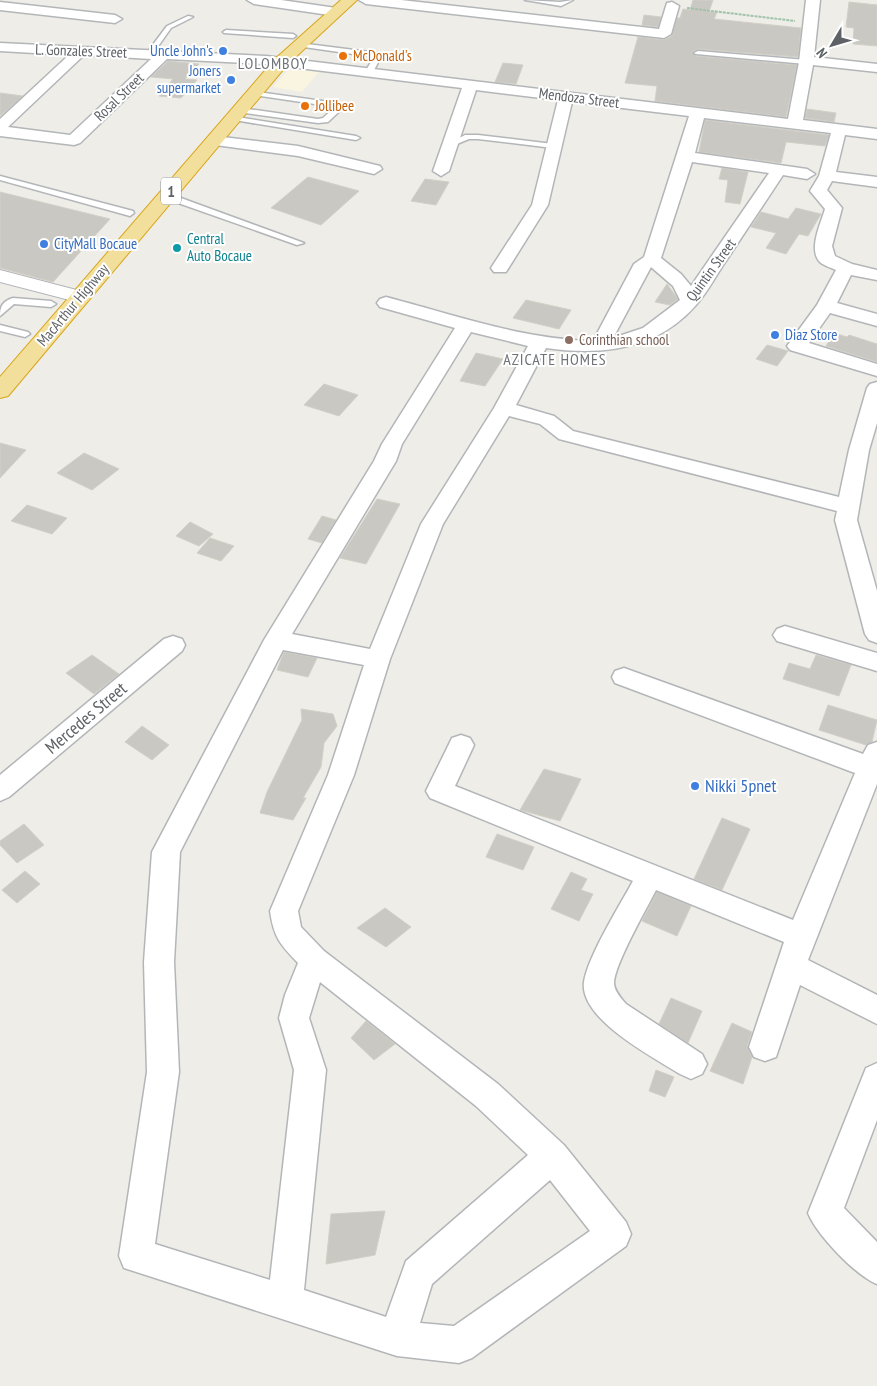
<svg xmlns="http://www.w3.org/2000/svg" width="877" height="1386" font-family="'PT Sans Narrow',sans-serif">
<rect width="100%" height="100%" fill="#eeede7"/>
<polygon fill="#faf5e0" points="290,68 319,71 320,71 302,92 273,87"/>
<g fill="#cac8c3" stroke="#d2cfc5">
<polygon points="693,0 713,0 709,12 717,12 714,19 801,28 798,57 698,49 692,52 696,56 797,65 786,117 655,101 657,86 625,83 638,37 664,40 672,36 677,18 680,18 683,9 690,10"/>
<polygon points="849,2 877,5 877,46 853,44 854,28 846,27"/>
<polygon points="644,15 661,17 658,27 642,25"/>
<polygon points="168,61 199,64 185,79 197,80 181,98 159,96 173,79 151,77"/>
<polygon points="503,63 523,65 516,84 495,82"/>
<polygon points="0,93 23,96 0,116"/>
<polygon points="807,109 836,113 834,122 805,118"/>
<polygon points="705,120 829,135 825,146 786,142 781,163 699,152"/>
<polygon points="722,168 748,172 740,204 725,202 728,180 719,179"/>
<polygon points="308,177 359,191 321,225 271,208"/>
<polygon points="425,179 449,182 436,205 411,201"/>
<polygon points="0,192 110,219 53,282 0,268"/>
<polygon points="796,208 821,214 808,236 799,234 786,254 766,248 776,233 751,227 761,212 788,219"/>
<polygon points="667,284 678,299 670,305 655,302"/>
<polygon points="526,300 571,310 559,329 513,318"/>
<polygon points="834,333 847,337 849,335 877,344 877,362 826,346"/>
<polygon points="767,345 788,351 777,366 756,359"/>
<polygon points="476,353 503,359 485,386 460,381"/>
<polygon points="324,384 358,395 339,416 304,405"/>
<polygon points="0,443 26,450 0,478"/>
<polygon points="84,453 119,469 92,490 57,473"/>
<polygon points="377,499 400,504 366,564 340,558"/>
<polygon points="27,505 67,518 52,534 11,521"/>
<polygon points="322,516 336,520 322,543 308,539"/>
<polygon points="190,522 213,534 199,546 176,536"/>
<polygon points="210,538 234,546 221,561 197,553"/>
<polygon points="284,652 317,658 308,677 277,670"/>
<polygon points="92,655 119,674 94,694 66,673"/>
<polygon points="816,655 851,665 839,696 783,679 789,663 810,669"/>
<polygon points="828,705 877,720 872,742 866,745 819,730"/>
<polygon points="301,709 333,714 337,726 324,743 321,767 303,798 306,798 293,820 260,813 267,792 302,720"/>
<polygon points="142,726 169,745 152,760 125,742"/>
<polygon points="544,769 581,779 560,821 520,810"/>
<polygon points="722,818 750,829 722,890 694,879"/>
<polygon points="24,824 44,845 17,863 0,845 0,841"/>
<polygon points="497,834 534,847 523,870 486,857"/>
<polygon points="25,871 40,884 17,903 2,890"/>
<polygon points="571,872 587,879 581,890 593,894 579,921 551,909"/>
<polygon points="657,892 691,906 677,936 642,921"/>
<polygon points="385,908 411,927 386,947 357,928"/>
<polygon points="671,998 702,1011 688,1043 659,1024"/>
<polygon points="366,1021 395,1044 374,1060 351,1038"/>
<polygon points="732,1023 752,1032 747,1046 752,1057 743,1084 710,1071"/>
<polygon points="656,1070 674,1077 665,1097 649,1091"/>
<polygon points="385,1211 375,1255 326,1264 331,1214"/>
</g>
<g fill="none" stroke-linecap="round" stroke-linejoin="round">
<defs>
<g id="lane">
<polygon points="525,0 560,2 573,0 561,6"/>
<polygon points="188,16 193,17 171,28 152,55 148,55 146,54 167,26"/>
<polygon points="226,30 293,34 296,36 293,38 224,33 223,32"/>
<polygon points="299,43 378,53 382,55 373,72 369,74 365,72 374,57 297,46 297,44"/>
<polygon points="698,51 806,60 810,62 806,64 696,54 694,53"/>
<polygon points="251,91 337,103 344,107 328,122 318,123 238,112 237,110 241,108 318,119 323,118 335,107 254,95 250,93"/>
<polygon points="231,116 356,136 360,138 356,140 234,120 231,120"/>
<polygon points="465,135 478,135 553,144 557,146 553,148 478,139 469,139 452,146 448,144"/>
<polygon points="0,176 133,211 134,213 130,216 0,180"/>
<polygon points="164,194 170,194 304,243 297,245 164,198"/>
<path d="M 13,298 L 51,301 L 56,304 L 51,307 L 14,304 L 0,316 C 0,306 3,301 13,298 Z"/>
<polygon points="0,325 28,332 30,334 25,337 0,331"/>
</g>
<g id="street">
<polygon points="247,0 281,0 336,8 343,12 336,16 254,4"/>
<polygon points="359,0 401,0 659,29 667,3 672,2 679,6 671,34 664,38 366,4"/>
<path d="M 806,0 L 820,0 L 814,57 L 877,64 L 877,72 L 813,65 L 803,120 L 877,129 L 877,139 L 845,135 L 836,172 L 877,177 L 877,187 L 832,181 L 827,190 L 842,208 L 832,246 L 835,256 L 852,264 L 877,270 L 877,280 L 851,275 L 837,303 L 877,314 L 877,326 L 830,313 L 809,343 L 877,364 L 877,376 L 790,350 L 787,346 L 817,305 L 836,270 C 832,268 825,266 821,263 C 807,251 821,223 825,209 L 810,191 L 819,176 L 831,133 L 704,118 L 695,153 L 807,169 L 815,174 L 807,179 L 783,175 C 764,204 745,232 726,261 C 716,275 708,292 696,305 C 657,350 601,356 546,348 L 516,405 L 554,416 L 573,431 L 839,497 L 849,450 L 867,388 L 870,384 L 877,382 L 877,423 L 869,450 L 857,520 L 877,591 L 877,643 L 869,640 L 865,634 L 835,520 L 837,511 L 559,439 L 540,424 L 509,416 L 443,524 L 390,659 L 354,775 L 298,911 L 301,927 L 324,951 L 498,1084 L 564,1145 L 626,1222 L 631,1234 L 626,1246 L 472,1358 L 459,1363 L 397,1356 L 124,1268 L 119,1256 L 147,1072 L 144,962 L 152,852 L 264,640 L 374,461 L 382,444 L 455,328 L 380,307 L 377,303 L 380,299 L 386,297 C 455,315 521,339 593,341 L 634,264 L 644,257 L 689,116 L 572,102 L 548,205 L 506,272 L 494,272 L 491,268 L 532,205 L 558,100 L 476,90 L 449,171 L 441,176 L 433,171 L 462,88 L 266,64 L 167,59 L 80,143 L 74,145 L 0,136 L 0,119 L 69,55 L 0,51 L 0,43 L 266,56 L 788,119 L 799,62 ZM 84,55 L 151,59 L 70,135 L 8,127 ZM 692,162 L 769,173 L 691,286 L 681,274 L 661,258 ZM 651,267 L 673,286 L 680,300 L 643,328 L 613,338 ZM 471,332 L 528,346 L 494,408 L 421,524 L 370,649 L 292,634 L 396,461 L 402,444 ZM 283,650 L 364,665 L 328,775 L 270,911 C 274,938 280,944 298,963 L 285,995 L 279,1018 L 294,1070 L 270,1280 L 155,1244 L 179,1072 L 174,962 L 180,852 ZM 320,982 L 476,1106 L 528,1155 L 406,1261 L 386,1317 L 304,1290 L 326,1070 L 309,1018 ZM 550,1180 L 590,1231 L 454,1326 L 420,1323 L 432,1284 Z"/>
<polygon points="0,2 115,15 122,19 115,23 0,10"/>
<polygon points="214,136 298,146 380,166 382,169 374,174 298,156 208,144 206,141"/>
<polygon points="785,626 877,653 877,671 777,641 773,635 777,629"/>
<polygon points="173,636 182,639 185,645 182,651 9,797 0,801 0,775 164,639"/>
<path d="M 624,668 L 863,754 L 868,745 L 877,742 L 877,784 L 808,960 L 877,995 L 877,1024 L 800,985 L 776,1057 L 765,1061 L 754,1057 L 749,1047 L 784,942 L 656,890 C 647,908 613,967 614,984 C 615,992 621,998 626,1004 L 702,1054 L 707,1064 L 702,1074 L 691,1079 L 680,1074 C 653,1057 579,1019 584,982 C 588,956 620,905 633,881 L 430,798 L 426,791 L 452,738 L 461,735 L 470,738 L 474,745 L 455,786 L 793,920 L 855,773 L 615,683 L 612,677 L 615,671 Z"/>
<path d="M 877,1063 L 877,1120 L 844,1208 L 877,1242 L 877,1284 C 855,1275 817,1235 808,1213 L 866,1068 Z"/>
</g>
<polygon id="secondary" points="0,270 88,293 91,297 88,301 81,303 0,282"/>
<polygon id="highway" points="341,0 357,0 287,65 8,396 0,398 0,377 275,59"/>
</defs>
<use href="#lane" stroke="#b3b6b9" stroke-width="3"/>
<use href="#street" stroke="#b3b6b9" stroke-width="3"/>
<use href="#secondary" stroke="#b3b5b9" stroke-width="2"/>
<use href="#highway" stroke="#d9a61c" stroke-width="2"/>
<polyline stroke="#a0c3ac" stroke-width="2" stroke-dasharray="3 1" stroke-linecap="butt" points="687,8 795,21"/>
<use href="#lane" fill="#fff" fill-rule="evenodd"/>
<use href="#street" fill="#fff" fill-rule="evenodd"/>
<use href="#secondary" fill="#fff" fill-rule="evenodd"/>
<use href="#highway" fill="#f1df9b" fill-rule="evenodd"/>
</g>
<g fill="#3f7fe0" stroke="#fff" stroke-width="2">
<circle cx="223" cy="51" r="5"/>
<circle cx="231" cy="80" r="5"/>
<circle cx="44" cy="244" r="5"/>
<circle cx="775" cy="335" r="5"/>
<circle cx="695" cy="786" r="5"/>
</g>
<g fill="#e8710a" stroke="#fff" stroke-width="2">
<circle cx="343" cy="56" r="5"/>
<circle cx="305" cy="106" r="5"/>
</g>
<circle fill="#0f9aa8" stroke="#fff" stroke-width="2" cx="177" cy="248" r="5"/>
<circle fill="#8d6e63" stroke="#fff" stroke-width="2" cx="569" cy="340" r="5"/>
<g text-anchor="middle" stroke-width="4" stroke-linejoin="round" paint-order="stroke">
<g font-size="15" fill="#5e6165" stroke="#fff">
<text transform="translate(81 51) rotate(2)" y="5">L. Gonzales Street</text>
<text transform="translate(119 97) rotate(-44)" y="5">Rosal Street</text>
<text transform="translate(579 98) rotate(7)" y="5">Mendoza Street</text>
<text transform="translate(711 270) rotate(-54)" y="5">Quintin Street</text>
<text transform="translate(73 305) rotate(-50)" y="5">MacArthur Highway</text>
</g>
<g font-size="15" fill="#366cbe" stroke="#fff" text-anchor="end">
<text x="213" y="56">Uncle John's</text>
<text x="221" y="76">Joners<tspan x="221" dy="17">supermarket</tspan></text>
<text x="54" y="249" text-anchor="start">CityMall Bocaue</text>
<text x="785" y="340" text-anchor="start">Diaz Store</text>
</g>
<g font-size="15" fill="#c56008" stroke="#fff" text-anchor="start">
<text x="353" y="61">McDonald's</text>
<text x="315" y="111">Jollibee</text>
</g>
<g font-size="15" fill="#0d838f" stroke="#fff" text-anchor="start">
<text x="187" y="244">Central<tspan x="187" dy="17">Auto Bocaue</tspan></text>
</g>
<g font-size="15" fill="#785e54" stroke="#fff" text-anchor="start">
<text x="579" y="345">Corinthian school</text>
</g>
<g font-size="16" letter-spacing="1" fill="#6f7377" stroke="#fff">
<text x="273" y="69">LOLOMBOY</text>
</g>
<rect fill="#fff" stroke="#8e9093" stroke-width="1" x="161" y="177.5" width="20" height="27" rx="4"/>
<g font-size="16" font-weight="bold" fill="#5e6165">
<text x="171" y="197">1</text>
</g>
<g font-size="16" letter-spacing="1" fill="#6f7377" stroke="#fff">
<text x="555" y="365">AZICATE HOMES</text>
</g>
<g font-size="18" fill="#5e6165" stroke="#fff">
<text transform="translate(86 718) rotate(-40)" y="6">Mercedes Street</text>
</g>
<g font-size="18" fill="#366cbe" stroke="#fff" text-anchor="start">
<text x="705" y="792">Nikki 5pnet</text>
</g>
</g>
<g transform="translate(832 45) rotate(232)" stroke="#ffffff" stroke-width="4" paint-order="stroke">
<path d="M0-4L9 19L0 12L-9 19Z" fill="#5e6165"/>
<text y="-8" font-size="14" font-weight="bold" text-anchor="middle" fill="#5e6165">N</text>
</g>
</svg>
